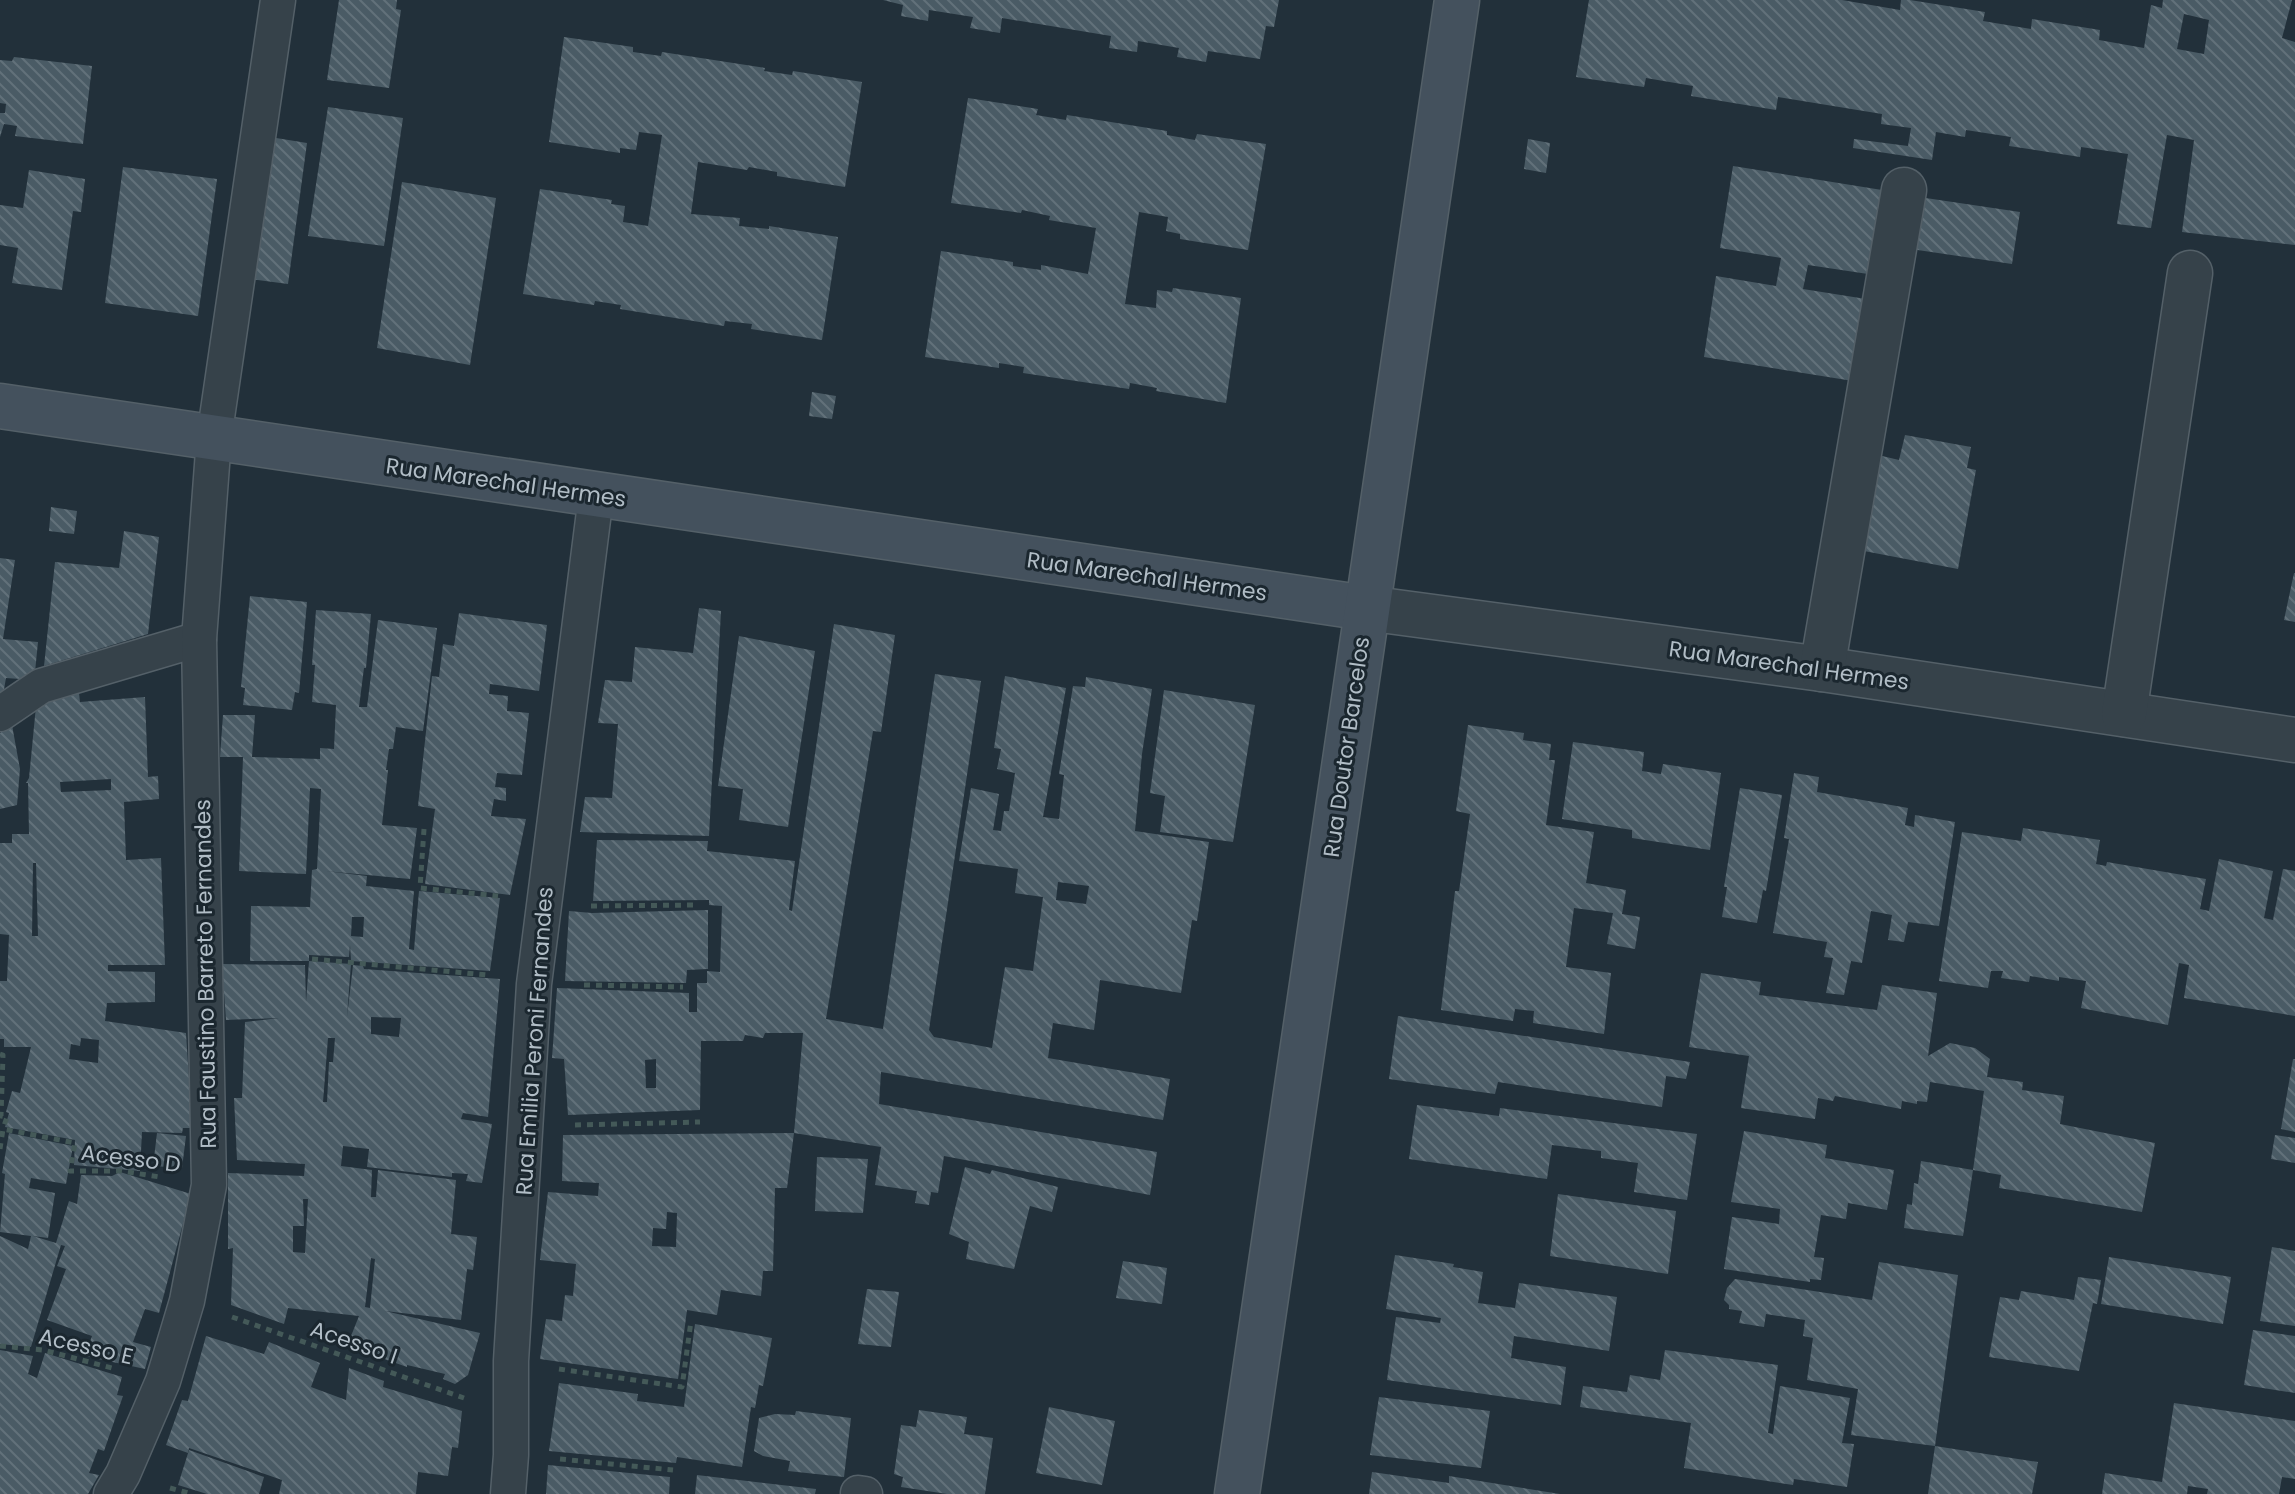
<svg xmlns="http://www.w3.org/2000/svg" width="2295" height="1494" font-family="Poppins,sans-serif">
<defs>
<pattern id="building-back-hatch" width="6" height="6" patternUnits="userSpaceOnUse" patternTransform="scale(2)"><rect width="6" height="6" fill="#4a5b65"/><path d="M-1 5l2 2M0 0l6 6M5-1l2 2" fill="none" stroke="#62717a"/></pattern>
</defs>
<rect width="100%" height="100%" fill="#22303a"/>
<g fill="url(#building-back-hatch)" fill-rule="evenodd">
<polygon points="339,0 397,0 396,9 401,10 389,88 327,80"/>
<polygon points="883,0 1279,0 1274,27 1266,26 1260,59 1208,51 1206,62 1177,57 1179,48 1138,41 1137,52 1109,48 1111,36 1002,18 1000,33 970,28 973,17 929,10 928,21 901,16 903,5"/>
<path d="M 1589,0 L 1842,0 L 1900,10 L 1901,0 L 1910,0 L 1985,12 L 1983,21 L 2031,29 L 2032,19 L 2100,30 L 2099,40 L 2144,48 L 2151,5 L 2162,8 L 2163,0 L 2292,0 L 2282,38 L 2295,42 L 2295,245 L 2182,232 L 2194,140 L 2167,135 L 2151,228 L 2117,224 L 2128,154 L 2081,147 L 2080,157 L 2009,146 L 2011,137 L 1966,130 L 1965,137 L 1936,132 L 1932,160 L 1853,148 L 1854,139 L 1908,146 L 1911,128 L 1881,124 L 1882,114 L 1778,97 L 1776,110 L 1691,96 L 1693,86 L 1646,78 L 1644,87 L 1576,77 ZM 2184,14 L 2209,20 L 2204,54 L 2177,49 Z"/>
<polygon points="564,37 633,47 633,52 661,56 662,52 765,68 764,71 792,75 793,71 862,82 845,187 777,176 777,172 749,167 747,170 698,162 691,214 740,218 739,226 769,229 769,226 838,237 822,340 751,329 752,324 725,321 724,326 620,309 621,305 595,301 594,305 523,294 540,189 612,200 611,204 625,206 623,222 648,226 662,135 639,132 636,150 620,148 620,153 549,142"/>
<polygon points="14,57 92,66 83,144 15,136 17,126 4,124 0,137 0,113 5,113 6,104 0,103 0,60 12,61"/>
<polygon points="968,98 1038,109 1036,115 1066,120 1067,115 1167,131 1167,135 1195,140 1197,134 1266,144 1248,250 1180,239 1180,234 1166,231 1168,217 1139,212 1125,304 1156,308 1157,290 1172,292 1173,288 1241,298 1226,403 1156,391 1157,388 1130,383 1129,389 1023,373 1024,367 999,363 999,368 925,357 941,251 1013,262 1013,266 1041,270 1041,265 1088,274 1096,228 1049,220 1050,216 1022,210 1021,213 951,203"/>
<polygon points="328,107 403,118 384,246 308,236"/>
<polygon points="270,137 307,143 288,284 251,279"/>
<polygon points="1528,139 1550,143 1546,173 1524,169"/>
<polygon points="1733,166 1882,190 1868,274 1808,265 1803,289 1866,299 1853,381 1704,357 1716,276 1776,286 1781,258 1720,248"/>
<polygon points="123,167 217,179 198,316 105,303"/>
<polygon points="29,170 85,179 81,212 73,211 62,290 12,283 18,248 0,245 0,205 23,208"/>
<polygon points="402,182 496,198 470,365 377,348"/>
<polygon points="1919,197 2020,212 2012,264 1911,249"/>
<polygon points="812,392 836,396 832,419 809,416"/>
<polygon points="1905,435 1971,447 1967,468 1976,470 1958,569 1864,551 1878,455 1899,460"/>
<polygon points="51,507 77,511 74,534 49,531"/>
<polygon points="124,531 159,537 148,634 44,666 55,562 119,568"/>
<polygon points="0,558 15,560 3,639 38,642 35,672 20,679 6,678 3,695 0,698"/>
<polygon points="2294,573 2295,573 2295,622 2284,620"/>
<polygon points="250,596 307,602 299,693 295,692 292,710 243,705 245,688 241,687"/>
<polygon points="699,608 721,611 709,836 580,832 585,797 612,798 618,724 598,723 605,680 632,682 635,647 693,653"/>
<path d="M 316,610 L 371,614 L 366,668 L 364,668 L 359,707 L 367,707 L 378,620 L 437,628 L 423,731 L 396,727 L 393,749 L 389,749 L 386,770 L 388,770 L 382,825 L 417,828 L 410,879 L 325,871 L 367,876 L 366,886 L 414,891 L 409,949 L 414,950 L 419,891 L 500,898 L 490,971 L 351,961 L 350,945 L 349,957 L 309,955 L 309,961 L 250,961 L 251,906 L 310,907 L 312,870 L 317,869 L 321,789 L 310,788 L 306,874 L 239,871 L 243,757 L 220,757 L 223,715 L 255,715 L 252,757 L 320,759 L 320,748 L 334,749 L 336,705 L 312,702 L 315,665 L 312,665 ZM 352,917 L 364,917 L 363,937 L 351,936 Z"/>
<polygon points="459,613 547,625 539,691 490,684 489,694 508,696 507,711 529,713 522,775 497,773 495,787 506,788 506,801 494,799 491,816 526,819 510,895 425,884 435,809 418,806 432,676 439,677 443,644 454,646"/>
<path d="M 834,624 L 895,635 L 881,732 L 873,731 L 826,1019 L 883,1029 L 935,674 L 981,681 L 929,1030 L 934,1037 L 992,1048 L 1005,967 L 1033,971 L 1043,897 L 1015,893 L 1018,869 L 959,861 L 971,788 L 999,794 L 993,830 L 1001,831 L 1004,811 L 1009,811 L 1015,773 L 997,769 L 1001,749 L 994,748 L 1005,676 L 1066,688 L 1043,817 L 1059,819 L 1064,775 L 1059,774 L 1073,686 L 1085,687 L 1086,677 L 1152,689 L 1142,754 L 1135,831 L 1209,842 L 1197,921 L 1192,920 L 1181,993 L 1100,980 L 1094,1030 L 1053,1023 L 1048,1058 L 1170,1079 L 1163,1120 L 881,1072 L 879,1104 L 1157,1152 L 1150,1195 L 944,1156 L 938,1193 L 931,1192 L 929,1205 L 915,1203 L 917,1191 L 875,1185 L 881,1147 L 794,1133 L 803,1033 L 765,1033 L 763,1038 L 745,1035 L 743,1041 L 701,1041 L 700,1110 L 568,1115 L 564,1059 L 552,1058 L 557,988 L 689,993 L 689,1012 L 697,1012 L 697,983 L 707,983 L 707,971 L 720,972 L 722,906 L 709,905 L 709,900 L 593,901 L 597,840 L 708,841 L 707,851 L 795,861 L 789,910 L 792,911 ZM 1058,882 L 1089,886 L 1086,904 L 1056,900 ZM 656,1059 L 656,1088 L 646,1088 L 645,1060 Z"/>
<polygon points="739,636 815,651 788,827 739,820 743,789 718,786"/>
<polygon points="1164,690 1255,705 1233,842 1160,832 1165,796 1150,793"/>
<path d="M 79,693 L 80,702 L 145,697 L 148,777 L 158,776 L 159,799 L 124,802 L 126,860 L 161,858 L 165,965 L 108,965 L 108,971 L 155,972 L 155,1002 L 107,1003 L 105,1021 L 186,1033 L 192,1125 L 192,1128 L 183,1128 L 182,1133 L 142,1132 L 140,1171 L 74,1165 L 75,1140 L 5,1127 L 9,1113 L 6,1112 L 12,1091 L 20,1093 L 31,1047 L 4,1047 L 4,1039 L 0,1039 L 0,981 L 7,981 L 9,935 L 0,934 L 0,843 L 12,843 L 12,834 L 29,834 L 28,783 L 26,783 L 29,778 L 36,706 ZM 111,779 L 111,790 L 61,792 L 60,782 ZM 33,863 L 36,863 L 38,936 L 32,936 ZM 81,1038 L 99,1040 L 98,1063 L 69,1059 L 71,1044 L 80,1046 Z"/>
<polygon points="12,725 20,769 17,805 0,809 0,733"/>
<polygon points="1468,725 1524,733 1523,740 1551,744 1549,760 1555,760 1546,825 1594,832 1586,883 1626,890 1622,914 1640,917 1635,949 1607,944 1613,913 1574,908 1566,967 1611,973 1604,1034 1533,1023 1534,1011 1515,1009 1513,1021 1441,1010 1455,891 1459,891 1470,814 1456,811"/>
<polygon points="1573,742 1644,752 1642,771 1661,774 1663,764 1721,773 1710,850 1632,838 1632,830 1562,819"/>
<polygon points="1794,773 1819,777 1817,792 1908,808 1905,825 1914,827 1915,815 1955,822 1939,926 1908,922 1904,942 1888,940 1892,915 1871,911 1862,963 1851,961 1844,995 1826,993 1833,958 1824,957 1827,942 1773,933 1789,839 1784,838"/>
<polygon points="1740,788 1782,795 1766,891 1763,890 1757,923 1722,917 1727,887 1724,887"/>
<polygon points="2023,828 2100,840 2096,864 2106,866 2107,862 2206,879 2200,909 2209,911 2219,859 2273,871 2264,918 2273,920 2283,869 2295,871 2295,1016 2184,998 2189,965 2179,963 2168,1025 2081,1008 2086,981 2059,977 2059,981 2030,976 2029,982 2001,978 2003,971 1991,971 1988,988 1939,981 1962,832 2021,841"/>
<polygon points="708,910 708,969 687,970 686,983 565,981 569,911 592,913"/>
<path d="M 309,961 L 351,964 L 347,1017 L 353,965 L 363,966 L 364,969 L 500,979 L 488,1117 L 463,1113 L 461,1119 L 492,1124 L 482,1183 L 466,1181 L 468,1174 L 452,1173 L 452,1177 L 367,1167 L 369,1149 L 343,1146 L 341,1166 L 372,1170 L 371,1197 L 376,1197 L 378,1170 L 456,1180 L 451,1234 L 477,1237 L 473,1270 L 467,1269 L 461,1320 L 385,1311 L 480,1333 L 468,1375 L 455,1384 L 443,1379 L 445,1374 L 407,1365 L 407,1367 L 347,1346 L 359,1316 L 288,1308 L 284,1324 L 231,1305 L 233,1248 L 228,1249 L 228,1173 L 304,1176 L 305,1164 L 237,1160 L 234,1098 L 242,1098 L 245,1022 L 279,1018 L 226,1020 L 222,964 L 305,965 L 306,1002 ZM 371,1017 L 401,1018 L 399,1037 L 371,1034 ZM 328,1038 L 335,1038 L 333,1062 L 329,1062 L 327,1102 L 323,1102 ZM 303,1199 L 308,1199 L 305,1253 L 293,1252 L 293,1226 L 304,1226 ZM 371,1258 L 375,1259 L 370,1308 L 365,1307 Z"/>
<polygon points="1701,973 1761,982 1759,995 1877,1010 1882,985 1937,993 1928,1056 1950,1043 1975,1048 1990,1059 1987,1077 2023,1082 2022,1090 2064,1096 2060,1124 2155,1143 2142,1212 1999,1188 2001,1175 1973,1170 1984,1091 1930,1082 1927,1102 1917,1101 1917,1104 1902,1101 1901,1109 1835,1096 1833,1101 1818,1098 1815,1119 1741,1108 1749,1056 1689,1047"/>
<polygon points="1398,1016 1690,1062 1686,1079 1666,1076 1662,1107 1498,1082 1495,1094 1389,1079"/>
<polygon points="2293,1059 2295,1059 2295,1132 2281,1129"/>
<polygon points="1417,1105 1499,1116 1500,1108 1697,1134 1687,1200 1634,1192 1638,1163 1601,1158 1601,1151 1552,1145 1547,1179 1409,1159"/>
<polygon points="1744,1131 1827,1145 1825,1158 1894,1170 1887,1210 1848,1203 1846,1219 1821,1215 1814,1257 1824,1258 1821,1280 1810,1279 1810,1282 1724,1269 1732,1217 1779,1224 1780,1209 1731,1202"/>
<polygon points="9,1133 73,1146 66,1184 31,1178 29,1188 55,1193 48,1238 33,1236 56,1243 69,1201 77,1204 81,1175 112,1176 120,1172 191,1194 159,1313 145,1309 133,1342 151,1347 145,1369 85,1356 92,1336 47,1320 66,1269 57,1266 65,1246 61,1245 31,1347 0,1344 0,1236 28,1249 31,1236 0,1232 5,1174 2,1173"/>
<polygon points="157,1133 186,1136 182,1168 153,1166"/>
<path d="M 794,1133 L 787,1188 L 775,1188 L 773,1271 L 763,1271 L 761,1296 L 721,1290 L 717,1315 L 687,1310 L 678,1379 L 540,1359 L 546,1319 L 562,1321 L 565,1295 L 573,1296 L 576,1264 L 540,1260 L 548,1192 L 598,1196 L 599,1183 L 562,1181 L 563,1135 ZM 667,1212 L 677,1213 L 676,1247 L 652,1246 L 653,1228 L 666,1229 Z"/>
<polygon points="2275,1135 2295,1138 2295,1163 2271,1159"/>
<polygon points="817,1157 868,1159 863,1213 815,1211"/>
<polygon points="1921,1161 1973,1170 1963,1236 1904,1228 1907,1204 1912,1205 1914,1183 1918,1184"/>
<polygon points="965,1167 990,1174 992,1170 1058,1187 1052,1212 1030,1206 1014,1269 966,1259 969,1242 949,1234"/>
<polygon points="1558,1194 1676,1211 1668,1274 1550,1256"/>
<polygon points="2272,1247 2295,1251 2295,1326 2260,1321"/>
<polygon points="1395,1255 1454,1264 1453,1267 1483,1272 1478,1303 1515,1308 1519,1283 1617,1297 1609,1351 1514,1336 1511,1358 1566,1367 1561,1405 1387,1380 1396,1317 1440,1323 1441,1318 1386,1309"/>
<polygon points="2109,1257 2231,1277 2223,1324 2101,1304"/>
<polygon points="1123,1261 1167,1268 1162,1304 1116,1298"/>
<polygon points="1879,1262 1958,1275 1935,1446 1851,1435 1858,1389 1807,1380 1813,1338 1803,1336 1805,1320 1766,1314 1764,1327 1739,1323 1742,1311 1729,1309 1729,1305 1724,1300 1727,1288 1735,1279 1872,1300"/>
<polygon points="2078,1277 2101,1280 2097,1304 2093,1303 2079,1371 1989,1357 2000,1297 2019,1300 2021,1291 2074,1300"/>
<polygon points="867,1289 899,1292 891,1347 858,1344"/>
<polygon points="695,1324 772,1338 763,1386 759,1385 755,1408 751,1407 742,1467 677,1457 676,1463 549,1451 559,1383 638,1394 637,1401 684,1407"/>
<polygon points="2253,1330 2295,1336 2295,1393 2244,1385"/>
<polygon points="206,1336 264,1354 269,1342 320,1363 311,1387 346,1400 349,1368 384,1381 383,1387 462,1411 458,1448 452,1447 448,1476 418,1472 416,1494 279,1494 282,1480 189,1448 188,1453 166,1445 182,1400 188,1401"/>
<polygon points="0,1350 33,1356 28,1374 37,1378 45,1353 122,1377 117,1395 123,1396 104,1451 98,1449 89,1473 99,1475 88,1494 0,1494"/>
<polygon points="1665,1350 1778,1365 1768,1433 1773,1434 1780,1386 1850,1398 1842,1443 1854,1444 1847,1487 1794,1479 1793,1485 1684,1468 1691,1423 1580,1407 1583,1386 1627,1392 1630,1375 1660,1380"/>
<polygon points="1379,1397 1490,1411 1481,1468 1370,1455"/>
<polygon points="2174,1403 2295,1421 2295,1479 2282,1477 2279,1494 2207,1494 2208,1489 2188,1486 2187,1494 2102,1494 2105,1473 2162,1482"/>
<polygon points="1049,1407 1115,1421 1102,1485 1036,1473"/>
<polygon points="919,1410 967,1417 964,1434 993,1438 985,1494 947,1494 901,1487 903,1477 894,1474 901,1425 916,1427"/>
<polygon points="796,1411 851,1418 844,1477 788,1471 790,1461 763,1456 754,1451 759,1418 775,1414 795,1415"/>
<polygon points="1935,1446 2038,1462 2032,1494 1928,1494"/>
<polygon points="189,1450 264,1477 259,1494 207,1494 178,1485"/>
<polygon points="548,1465 670,1477 669,1494 546,1494"/>
<polygon points="1372,1472 1449,1483 1449,1476 1560,1494 1369,1494"/>
<polygon points="697,1475 816,1489 815,1494 695,1494"/>
</g>
<g fill="none" stroke-linecap="round" stroke-linejoin="round">
<defs>
<g id="lane">
<polyline points="0,714 41,686 199,639"/>
<polyline points="858,1493 865,1494"/>
<polyline points="111,1494 123,1474 163,1381 187,1301 209,1185 199,639 214,438 278,0"/>
<polyline points="508,1494 511,1455 511,1361 534,984 596,496"/>
</g>
<g id="street">
<polyline points="1366,608 1822,669 2295,740"/>
<polyline points="1822,669 1904,190"/>
<polyline points="2124,714 2190,273"/>
</g>
<g id="secondary">
<polyline points="0,406 1366,608"/>
<polyline points="1237,1494 1457,0"/>
</g>
</defs>
<use href="#lane" stroke="#546068" stroke-width="37"/>
<use href="#street" stroke="#546068" stroke-width="47"/>
<use href="#secondary" stroke="#546068" stroke-width="47"/>
<g stroke="#445958" stroke-width="5" stroke-dasharray="6 6" stroke-linecap="butt">
<polyline points="424,829 420,888 498,896"/>
<polyline points="591,906 698,905"/>
<polyline points="312,959 487,975"/>
<polyline points="584,985 683,987"/>
<polyline points="0,1054 3,1055 1,1116 7,1117 3,1129"/>
<polyline points="575,1125 700,1122"/>
<polyline points="0,1149 3,1129 75,1143 70,1171 121,1171 160,1177"/>
<polyline points="232,1317 464,1398"/>
<polyline points="0,1346 43,1350 116,1369"/>
<polyline points="559,1369 682,1387 691,1321"/>
<polyline points="560,1459 673,1470"/>
<polyline points="170,1488 192,1494"/>
</g>
<use href="#lane" stroke="#36424a" stroke-width="34"/>
<use href="#street" stroke="#36424a" stroke-width="44"/>
<use href="#secondary" stroke="#44515d" stroke-width="44"/>
</g>
<g text-anchor="middle" stroke-width="6" stroke-linejoin="round" paint-order="stroke">
<g font-size="22" fill="#b1bdc6" stroke="#1b272f">
<text transform="translate(506 482) rotate(8)" y="8">Rua Marechal Hermes</text>
<text transform="translate(1147 576) rotate(8)" y="8">Rua Marechal Hermes</text>
<text transform="translate(1789 665) rotate(8)" y="8">Rua Marechal Hermes</text>
<text transform="translate(1346 747) rotate(-82)" y="8">Rua Doutor Barcelos</text>
<text transform="translate(205 974) rotate(-91)" y="8">Rua Faustino Barreto Fernandes</text>
<text transform="translate(534 1041) rotate(-86)" y="8">Rua Emilia Peroni Fernandes</text>
<text transform="translate(131 1158) rotate(7)" y="8">Acesso D</text>
<text transform="translate(354 1342) rotate(19)" y="8">Acesso I</text>
<text transform="translate(86 1346) rotate(13)" y="8">Acesso E</text>
</g>
</g>
</svg>
